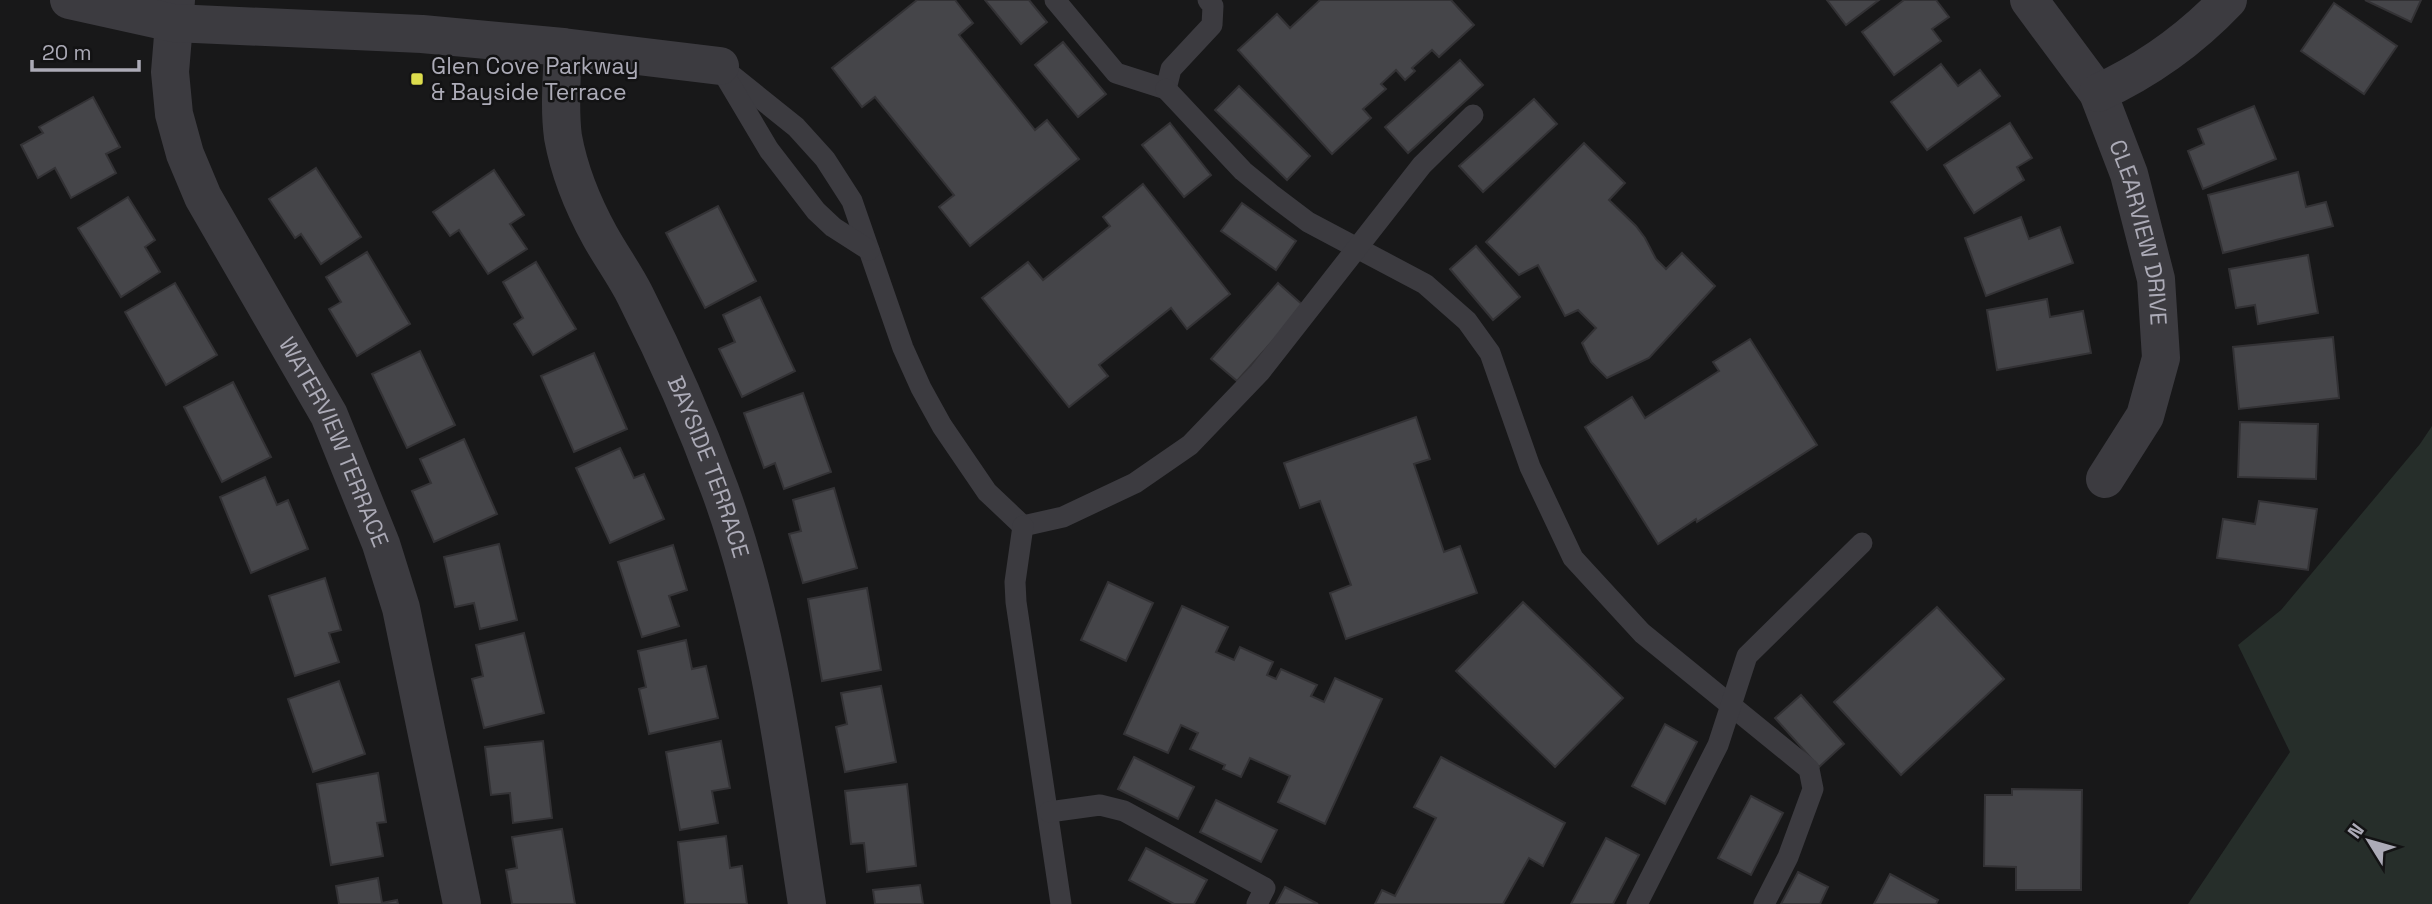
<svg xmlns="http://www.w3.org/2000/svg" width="2432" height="904" font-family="'Space Grotesk',sans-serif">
<rect width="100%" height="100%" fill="#181819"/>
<polygon fill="#262e2a" points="2432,426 2432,904 2188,904 2290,752 2238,645 2281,610 2420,444"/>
<g fill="#454549" stroke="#333235" stroke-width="2">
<polygon points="917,0 955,0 973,23 959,35 1035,130 1047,120 1079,159 970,246 939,207 954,195 875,97 862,107 832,68"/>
<polygon points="985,0 1029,0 1047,22 1021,44"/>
<polygon points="1320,0 1451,0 1474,25 1439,57 1432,50 1412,68 1415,71 1405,80 1396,70 1381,84 1386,89 1363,109 1371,118 1332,154 1238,50 1277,14 1290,28"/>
<polygon points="1827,0 1879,0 1846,25"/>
<polygon points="1904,0 1936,0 1949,17 1932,29 1941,41 1894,75 1862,32"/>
<polygon points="2365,0 2421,0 2411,22"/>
<polygon points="2334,3 2397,46 2364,94 2301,51"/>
<polygon points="1063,42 1106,94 1078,117 1035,65"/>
<polygon points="1460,60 1483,85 1408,153 1385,127"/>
<polygon points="1941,64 1958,86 1980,70 2000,96 1927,150 1891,102"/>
<polygon points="1239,86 1310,156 1287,180 1215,110"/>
<polygon points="93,97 120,147 106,154 116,173 71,198 55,168 38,178 21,145 43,133 39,127"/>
<polygon points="1534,99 1557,124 1483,192 1459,166"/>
<polygon points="2254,106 2276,159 2203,189 2188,151 2204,144 2198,129"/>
<polygon points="1170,123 1211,175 1184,197 1142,145"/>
<polygon points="2010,123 2032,158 2017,167 2024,180 1974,213 1944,165"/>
<polygon points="1584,143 1625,183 1609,200 1636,226 1645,238 1656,259 1666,269 1682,253 1715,286 1649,358 1607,378 1591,362 1582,343 1596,328 1578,310 1565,316 1538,265 1519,275 1486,242"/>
<polygon points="316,168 361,237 321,264 301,234 295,238 269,199"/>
<polygon points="494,170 524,215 510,224 527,249 488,274 459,230 450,236 433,212"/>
<polygon points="2298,172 2306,207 2326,202 2333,226 2223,253 2208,195"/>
<polygon points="1143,184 1230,294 1187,329 1171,308 1099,365 1108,376 1069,407 982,298 1028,262 1043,280 1110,226 1103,217"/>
<polygon points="128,197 155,240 145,247 160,272 121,297 78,228"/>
<polygon points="1242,203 1296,241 1276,270 1221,231"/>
<polygon points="718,206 756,281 705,308 666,233"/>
<polygon points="2021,217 2029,239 2060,227 2073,263 1986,296 1965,238"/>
<polygon points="1476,246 1520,297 1493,320 1450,269"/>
<polygon points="367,252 410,324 357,356 329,309 341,302 326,277"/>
<polygon points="2308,255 2318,313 2258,324 2255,305 2236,308 2229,269"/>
<polygon points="536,262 576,329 533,355 514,324 523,318 503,282"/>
<polygon points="175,283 217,355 166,385 125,312"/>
<polygon points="1278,283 1304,306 1237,381 1211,359"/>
<polygon points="760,297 795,371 742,397 719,349 735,342 723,315"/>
<polygon points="2047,299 2050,317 2083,311 2091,353 1997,370 1987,310"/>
<polygon points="2333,337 2339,398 2239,409 2233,347"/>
<polygon points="1750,339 1817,445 1697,522 1696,519 1658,544 1585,427 1632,397 1645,418 1719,371 1713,362"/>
<polygon points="420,351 455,425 407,448 372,374"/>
<polygon points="594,353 627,429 574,452 541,376"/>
<polygon points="233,382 271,457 222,482 184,407"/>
<polygon points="803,393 831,472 784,489 775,463 764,468 744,413"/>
<polygon points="1416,417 1430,459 1414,464 1444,552 1460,546 1477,593 1346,639 1330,593 1351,585 1320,501 1300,508 1284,463"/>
<polygon points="2240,422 2318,424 2316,479 2238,477"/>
<polygon points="464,439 497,514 434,542 412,491 431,483 420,459"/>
<polygon points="620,448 634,478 644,474 664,519 610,543 576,468"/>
<polygon points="265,477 277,505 288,500 308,549 251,573 220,497"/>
<polygon points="834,488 857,568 803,583 789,534 801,531 793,500"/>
<polygon points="2259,501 2317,509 2308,570 2217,558 2223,519 2255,524"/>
<polygon points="499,544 517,620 480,629 474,603 455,607 444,557"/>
<polygon points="673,545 687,590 669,596 679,626 642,637 618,562"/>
<polygon points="325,578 341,630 329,633 339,662 295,676 269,596"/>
<polygon points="1108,582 1153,603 1126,661 1081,640"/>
<polygon points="867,588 881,670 822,681 808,599"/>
<polygon points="1523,602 1623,698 1555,767 1456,671"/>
<polygon points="1182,606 1228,627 1216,652 1234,660 1240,647 1273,662 1267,675 1276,679 1281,669 1317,685 1311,696 1324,702 1335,678 1382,699 1325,824 1278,802 1290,776 1250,758 1241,777 1223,769 1225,765 1190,749 1198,733 1181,725 1168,753 1124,734"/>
<polygon points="1937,607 2004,679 1901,775 1834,702"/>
<polygon points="524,633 544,713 484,728 472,679 483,676 476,645"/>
<polygon points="686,640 692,669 706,666 718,718 649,734 639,689 646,687 638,651"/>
<polygon points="339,681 365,754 313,772 288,699"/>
<polygon points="881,686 896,762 845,772 836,727 847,724 841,693"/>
<polygon points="1801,695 1844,744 1819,767 1775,718"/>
<polygon points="1665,724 1697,742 1665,804 1632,786"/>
<polygon points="543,741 552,818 513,823 510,793 491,795 485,747"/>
<polygon points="721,741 730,788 712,791 718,823 680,830 666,752"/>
<polygon points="1134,757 1194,787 1178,819 1118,789"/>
<polygon points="1441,757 1565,823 1543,866 1529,858 1503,904 1375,904 1382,890 1395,896 1436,818 1414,807"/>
<polygon points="378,773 386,822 377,823 383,856 331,865 317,784"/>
<polygon points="907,784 916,866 867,872 864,843 851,844 845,791"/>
<polygon points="2012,789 2082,790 2081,890 2016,890 2016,867 1984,866 1985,795 2012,795"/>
<polygon points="1751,796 1783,813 1751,875 1718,858"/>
<polygon points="1216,800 1277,830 1261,862 1200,832"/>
<polygon points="562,829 575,904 512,904 506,870 517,868 512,837"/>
<polygon points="726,836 730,868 742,866 747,904 685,904 678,842"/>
<polygon points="1606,838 1639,855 1613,904 1571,904"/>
<polygon points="1146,848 1207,880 1194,904 1174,904 1129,880"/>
<polygon points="1798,872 1828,887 1820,904 1781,904"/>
<polygon points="1890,874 1938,900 1936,904 1874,904"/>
<polygon points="378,878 382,903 397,900 398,904 339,904 336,886"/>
<polygon points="920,885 923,904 875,904 873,890"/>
<polygon points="1285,887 1318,904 1276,904"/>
</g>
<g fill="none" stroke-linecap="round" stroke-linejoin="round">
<g stroke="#3c3b40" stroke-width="21">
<polyline points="1055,0 1116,73 1166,89 1171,69 1212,25 1213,6 1208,0"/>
<polyline points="720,66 796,127 825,159 852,201 903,348 921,388 942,426 987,492 1023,526"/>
<polyline points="725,76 769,150 816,211 833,227 869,250"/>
<polyline points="1166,89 1243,171 1271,194 1308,222 1425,284 1467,321 1490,353 1530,467 1573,558 1642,633 1809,769 1813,789 1788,857 1764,904"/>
<polyline points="1023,526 1063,517 1135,483 1190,445 1260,372 1422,165 1473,115"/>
<polyline points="1023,526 1015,582 1016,602 1061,904"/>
<polyline points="1049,812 1100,805 1124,811 1265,888 1257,904"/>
<polyline points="1637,904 1718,745 1747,656 1862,543"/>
</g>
<g stroke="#3c3b40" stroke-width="38">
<path id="s1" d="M 176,0 L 170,72 L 174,114 L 185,154 L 203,197 L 329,415 L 381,544 L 401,608 L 462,904"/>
<path id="s2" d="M 2029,0 L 2098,93 L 2129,174 L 2156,279 L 2161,358 L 2145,416 L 2105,479"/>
<path id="s3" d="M 563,47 C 562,77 559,107 563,137 C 569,170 584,207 600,236 C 611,256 625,275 635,295 C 667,358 696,424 720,490 C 769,625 785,763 807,904"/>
<path d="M 2098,93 C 2148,70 2190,40 2228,0"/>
</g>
<polyline stroke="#3c3b40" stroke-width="38" points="69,0 173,23 422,34 563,47 720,66"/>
</g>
<rect fill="#dcdc4d" stroke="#131314" stroke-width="2.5" x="410" y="72" width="14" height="14" rx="3.5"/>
<g text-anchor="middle" stroke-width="5" stroke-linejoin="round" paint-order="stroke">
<g font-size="23" fill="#acabb7" stroke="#131314" text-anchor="start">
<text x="431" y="74">Glen Cove Parkway<tspan x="431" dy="26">&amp; Bayside Terrace</tspan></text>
</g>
<g font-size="23" fill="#acabb7" stroke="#131314">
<text dy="8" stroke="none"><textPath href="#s2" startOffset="262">CLEARVIEW DRIVE</textPath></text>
<text dy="8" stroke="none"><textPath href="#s1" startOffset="481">WATERVIEW TERRACE</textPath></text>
<text dy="8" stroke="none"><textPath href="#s3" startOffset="452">BAYSIDE TERRACE</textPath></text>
</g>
</g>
<g transform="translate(2369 841) rotate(307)" stroke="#131314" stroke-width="5" paint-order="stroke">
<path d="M0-5L12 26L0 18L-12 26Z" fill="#acabb7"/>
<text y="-10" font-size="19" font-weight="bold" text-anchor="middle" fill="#acabb7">N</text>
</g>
<path d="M32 60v10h107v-10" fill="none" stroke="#acabb7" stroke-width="3.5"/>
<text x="42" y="60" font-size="21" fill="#acabb7" stroke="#131314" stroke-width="5" paint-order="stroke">20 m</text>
</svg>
